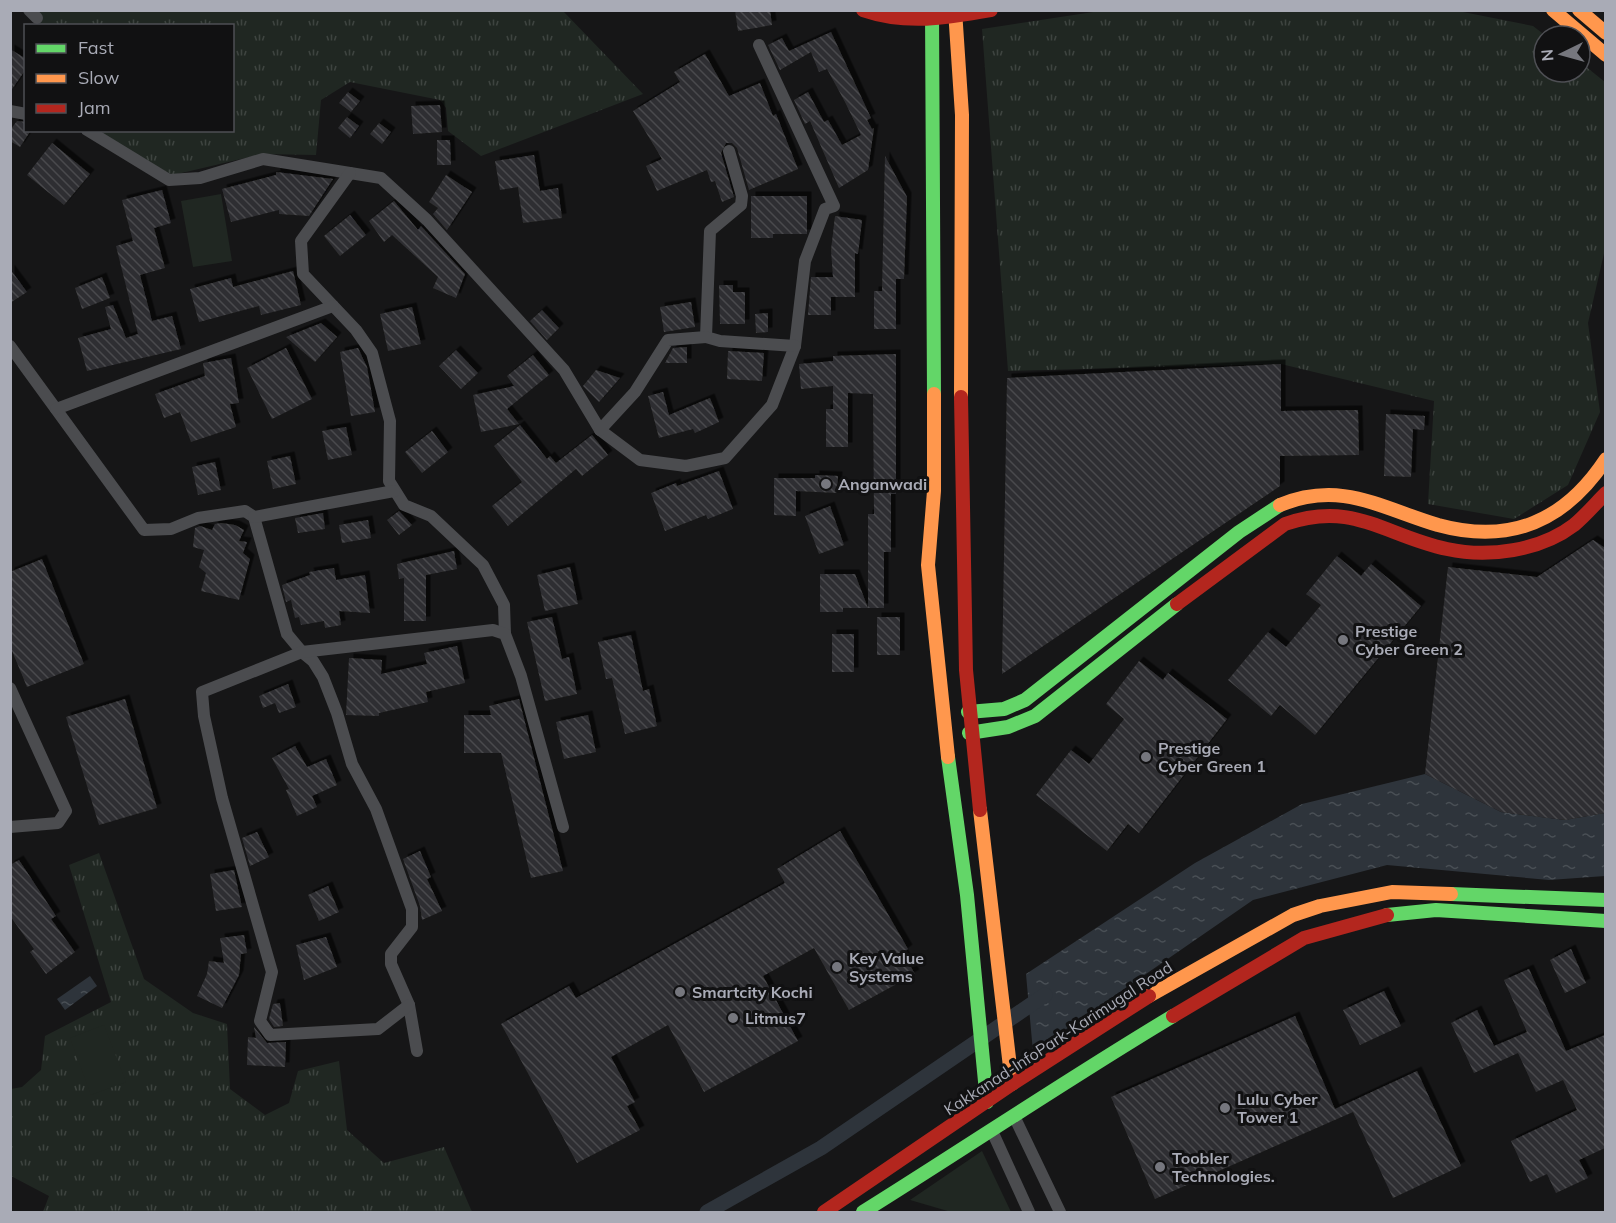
<svg xmlns="http://www.w3.org/2000/svg" width="1616" height="1223" font-family="Mulish,sans-serif">
<defs>
<pattern id="grass-tufts" width="24" height="20" patternUnits="userSpaceOnUse" patternTransform="scale(1.5)"><rect width="24" height="20" fill="#202722"/><path d="M3 7l-1-3M5 7V3M7 7l1-3M15 17l-1-3M17 17v-4M19 17l1-3" fill="none" stroke="#3e4440"/></pattern>
<pattern id="water-ripples" width="26" height="14" patternUnits="userSpaceOnUse" patternTransform="scale(1.5)"><rect width="26" height="14" fill="#2e343b"/><path d="M2 4q2-2 4 0t4 0M15 11q2-2 4 0t4 0" fill="none" stroke="#494f55"/></pattern>
<pattern id="building-back-hatch" width="6" height="6" patternUnits="userSpaceOnUse" patternTransform="scale(1.5)"><rect width="6" height="6" fill="#2f2f31"/><path d="M-1 5l2 2M0 0l6 6M5-1l2 2" fill="none" stroke="#4a4a4d"/></pattern>
<filter id="shadow"><feDropShadow dx="4.5" dy="-4.5" stdDeviation="0" flood-color="#0009"/></filter>
</defs>
<rect width="100%" height="100%" fill="#161617"/>
<g fill="url(#grass-tufts)">
<polygon points="37,11 563,11 643,94 481,156 448,131 446,108 440,100 350,82 321,100 316,155 262,154 173,175 85,131 232,130 232,26 40,25"/>
<polygon points="1100,11 1458,11 1533,26 1546,36 1544,36 1544,72 1580,72 1580,62 1605,82 1605,249 1588,323 1600,412 1568,485 1514,519 1428,504 1434,401 1281,364 1008,371 982,29"/>
<polygon points="99,853 144,979 193,1013 227,1024 230,1089 265,1115 289,1103 298,1071 339,1061 347,1130 384,1163 444,1147 472,1212 43,1212 49,1196 11,1176 11,1089 22,1087 41,1070 45,1036 111,1002 69,865"/>
</g>
<g fill="#202722">
<polygon points="221,194 232,261 193,267 181,201"/>
<polygon points="104,1025 126,1082 91,1095 70,1038"/>
<polygon points="982,1151 1011,1212 951,1212 910,1200"/>
</g>
<g fill="url(#water-ripples)">
<polygon points="1425,774 1501,812 1565,820 1605,813 1605,876 1549,880 1387,865 1253,900 1033,1052 1026,974 1195,863 1302,804"/>
<polygon points="90,976 97,986 65,1010 57,999"/>
</g>
<g fill="none" stroke-linecap="round" stroke-linejoin="round">
<polyline stroke="#2e343b" stroke-width="15" points="707,1212 821,1148 1045,995"/>
</g>
<g fill="url(#building-back-hatch)" filter="url(#shadow)">
<polygon points="735,10 770,10 772,25 738,31"/>
<polygon points="831,32 871,118 867,120 872,129 874,128 868,170 839,188 810,121 805,124 794,100 808,92 824,122 828,120 842,145 861,135 845,102 827,69 819,72 811,52 780,70 768,45 782,38 789,51"/>
<polygon points="10,49 26,59 26,69 10,92"/>
<polygon points="705,54 729,96 760,83 773,116 776,114 798,169 749,190 737,148 732,143 726,143 721,153 734,197 722,202 715,181 711,182 707,170 657,191 646,166 662,159 633,111 680,82 674,72"/>
<polygon points="348,92 360,101 351,112 339,103"/>
<polygon points="440,105 442,132 413,134 411,106"/>
<polygon points="347,117 359,126 350,138 338,128"/>
<polygon points="17,121 26,122 26,130 31,130 20,147 10,141 10,130"/>
<polygon points="379,123 391,132 382,144 370,134"/>
<polygon points="437,140 450,140 451,165 437,165"/>
<polygon points="52,143 90,174 64,205 27,175"/>
<polygon points="534,155 540,191 558,188 562,218 523,223 518,187 500,190 495,161"/>
<polygon points="885,156 907,197 904,279 896,279 896,329 874,329 874,291 882,291"/>
<polygon points="276,172 333,179 309,216 279,214 279,210 231,222 222,189 276,175"/>
<polygon points="446,175 472,192 447,230 433,214 438,208 429,202"/>
<polygon points="162,190 171,223 154,228 165,268 140,275 152,321 172,316 181,349 87,371 78,338 111,329 105,307 113,305 126,338 138,334 116,246 133,241 122,200"/>
<polygon points="751,196 807,196 807,234 773,234 773,238 751,238"/>
<polygon points="394,201 418,230 421,226 465,274 456,298 433,288 438,277 392,235 384,242 369,221"/>
<polygon points="350,215 366,235 340,256 324,236"/>
<polygon points="835,216 862,220 858,254 855,253 855,297 831,297 831,315 808,315 811,277 833,277 831,250"/>
<polygon points="10,269 27,292 10,303"/>
<polygon points="293,271 301,305 261,315 259,306 199,322 190,289 231,278 233,287"/>
<polygon points="102,277 110,298 82,309 75,288"/>
<polygon points="719,285 733,285 733,292 745,292 745,324 720,324"/>
<polygon points="691,302 695,327 664,332 660,307"/>
<polygon points="412,307 421,344 388,351 380,314"/>
<polygon points="542,310 559,328 547,340 530,321"/>
<polygon points="768,313 768,332 756,333 755,314"/>
<polygon points="321,323 337,337 315,362 286,337"/>
<polygon points="687,347 687,363 665,363 673,348"/>
<polygon points="286,348 312,399 272,419 247,368"/>
<polygon points="358,348 367,367 375,412 351,416 340,352"/>
<polygon points="456,350 478,373 461,389 439,366"/>
<polygon points="728,351 764,353 762,381 727,379"/>
<polygon points="896,354 896,494 891,494 891,552 884,552 884,608 868,608 868,514 874,514 873,394 848,393 848,447 826,447 826,409 833,409 833,386 801,389 799,364 833,361 833,356"/>
<polygon points="533,355 549,375 507,409 519,424 481,432 473,395 514,386 507,376"/>
<polygon points="231,358 239,403 230,404 236,427 191,442 180,412 164,418 155,394 205,376 203,363"/>
<polygon points="1281,364 1281,411 1358,410 1359,455 1280,456 1280,486 1002,674 1007,378"/>
<polygon points="596,370 620,378 599,402 583,386"/>
<polygon points="663,392 669,415 710,398 719,422 695,433 693,429 659,438 648,396"/>
<polygon points="1386,414 1425,416 1424,430 1413,429 1411,477 1384,476"/>
<polygon points="520,425 547,459 550,456 556,463 592,435 608,455 582,476 576,469 508,526 492,506 522,482 494,446"/>
<polygon points="346,427 352,455 328,460 322,431"/>
<polygon points="432,431 448,452 422,473 405,452"/>
<polygon points="290,456 296,484 273,489 267,461"/>
<polygon points="215,462 221,490 198,495 192,467"/>
<polygon points="719,471 733,509 708,519 706,515 665,531 651,493 676,483 677,486"/>
<polygon points="815,475 838,476 837,493 796,491 796,516 774,515 774,478 815,478"/>
<polygon points="830,506 844,545 819,554 805,516"/>
<polygon points="399,511 412,525 399,535 387,520"/>
<polygon points="323,513 325,529 298,533 295,518"/>
<polygon points="368,520 371,538 342,543 339,525"/>
<polygon points="221,523 235,525 244,530 239,541 247,542 243,553 250,559 239,600 201,591 206,573 199,567 204,550 193,547 195,528 200,526 212,530 215,524"/>
<polygon points="1593,540 1605,548 1605,813 1565,820 1501,812 1425,774 1448,567 1537,577"/>
<polygon points="454,551 457,569 426,575 426,621 404,621 404,578 399,579 397,564"/>
<polygon points="1337,556 1361,576 1371,564 1421,606 1315,735 1280,705 1271,716 1228,680 1268,632 1286,647 1321,605 1306,594"/>
<polygon points="42,559 84,664 27,687 10,646 10,572"/>
<polygon points="570,567 578,604 545,611 537,575"/>
<polygon points="334,568 336,580 365,575 370,613 339,611 341,625 325,628 324,621 301,625 299,617 295,618 291,600 286,602 282,585 310,575 309,572"/>
<polygon points="820,574 855,574 868,608 843,608 843,612 820,612"/>
<polygon points="552,617 562,659 569,657 577,694 545,701 527,622"/>
<rect x="877" y="617" width="23" height="38"/>
<rect x="832" y="634" width="22" height="38"/>
<polygon points="631,635 643,691 649,689 657,726 625,734 612,678 606,679 598,642"/>
<polygon points="457,646 465,683 426,692 428,702 379,713 379,716 346,715 349,658 382,660 381,674 427,664 424,653"/>
<polygon points="1139,661 1163,680 1168,673 1227,719 1139,833 1128,824 1107,851 1036,795 1071,750 1089,764 1124,719 1106,704"/>
<polygon points="288,684 296,707 279,713 275,703 263,708 259,696"/>
<polygon points="125,699 157,808 99,825 66,717"/>
<polygon points="519,699 563,871 531,878 501,753 464,753 464,715 491,715 489,706"/>
<polygon points="588,715 596,752 564,759 556,722"/>
<polygon points="295,746 307,767 326,759 337,785 312,796 317,807 297,816 286,790 289,789 272,758"/>
<polygon points="840,831 908,949 903,953 915,974 849,1010 814,948 763,976 798,1041 704,1092 668,1025 611,1057 635,1102 627,1106 640,1130 577,1163 501,1024 569,986 576,998 785,883 777,869"/>
<polygon points="257,832 269,857 250,866 242,838"/>
<polygon points="420,851 431,877 427,879 442,911 422,920 420,906 403,859"/>
<polygon points="19,860 56,916 51,919 75,952 46,974 30,952 34,949 10,916 10,865"/>
<polygon points="234,870 242,907 216,911 210,874"/>
<polygon points="328,886 339,912 319,921 308,895"/>
<polygon points="244,935 247,953 241,954 239,975 222,1008 197,996 207,974 209,961 224,963 220,938"/>
<polygon points="326,937 337,967 304,980 296,945"/>
<polygon points="1571,949 1586,983 1565,993 1550,960"/>
<polygon points="1529,969 1566,1051 1605,1035 1605,1148 1579,1160 1588,1178 1556,1193 1547,1174 1530,1182 1511,1141 1577,1110 1563,1080 1536,1092 1518,1053 1474,1073 1451,1023 1477,1010 1494,1046 1527,1032 1504,980"/>
<polygon points="1384,991 1401,1026 1360,1045 1343,1010"/>
<polygon points="280,1003 283,1026 274,1027 269,1019 273,1004"/>
<polygon points="1295,1016 1335,1109 1417,1071 1461,1166 1393,1198 1353,1112 1155,1199 1111,1097"/>
<polygon points="254,1027 267,1043 286,1042 285,1067 247,1065 248,1037 256,1038"/>
</g>
<g fill="none" stroke-linecap="round" stroke-linejoin="round">
<g stroke="#4b4c4f" stroke-width="12">
<polyline points="29,10 37,18"/>
<polyline points="10,111 26,114"/>
<polyline points="87,130 169,180 200,178 263,159 381,178 427,220 564,370 600,430 640,460 686,466 725,458 772,405 795,346 805,261 825,209 834,206 759,45"/>
<polyline points="729,151 742,196 741,205 710,231 706,337 720,341 795,346"/>
<polyline points="350,173 301,241 303,274 356,330 372,353 390,421 389,481 404,505 431,516 483,565 504,605 505,634"/>
<polyline points="10,346 144,530 171,529 198,518 245,511 254,517 287,634 302,652 313,661 323,677 337,713 352,764 376,809 412,909 412,927 391,954 391,964 409,1005 417,1051"/>
<polyline points="56,409 333,306"/>
<polyline points="600,430 635,392 668,340 706,337"/>
<polyline points="254,517 394,491"/>
<polyline points="10,688 66,811 58,823 10,827"/>
<polyline points="409,1005 378,1029 270,1035 260,1021 272,972 222,798 204,716 202,692 302,652 493,630 505,634 521,676 563,827"/>
<polyline points="1014,1116 1060,1212"/>
<polyline points="992,1131 1029,1212"/>
</g>
<g stroke="#63d668" stroke-width="14">
<polyline points="932,10 934,394"/>
<polyline points="968,712 1004,709 1025,700 1239,532 1280,505"/>
<polyline points="969,733 1008,727 1035,716 1177,604"/>
<polyline points="948,757 967,895 987,1102"/>
<polyline points="1451,894 1606,900"/>
<polyline points="1387,915 1436,910 1606,921"/>
<path d="M 863,1212 C 967,1147 1068,1079 1173,1016"/>
</g>
<g stroke="#ff974d" stroke-width="14">
<polyline points="955,10 962,115 961,397"/>
<polyline points="1553,10 1606,55"/>
<polyline points="1579,10 1606,33"/>
<polyline points="934,394 934,491 928,565 948,757"/>
<path d="M 1280,505 C 1341,480 1381,508 1438,525 C 1511,545 1565,521 1606,459"/>
<polyline points="980,810 1012,1084"/>
<polyline points="1149,996 1293,915 1320,906 1392,892 1451,894"/>
</g>
<g stroke="#b3261e" stroke-width="14">
<path d="M 863,10 C 907,25 946,18 991,10"/>
<polyline points="961,397 966,670 980,810"/>
<path d="M 1177,604 L 1285,524 C 1354,500 1385,536 1447,549 C 1488,558 1540,551 1574,525 C 1585,516 1596,503 1606,493"/>
<polyline points="1173,1016 1304,938 1387,915"/>
<polyline points="824,1212 1012,1084 1149,996"/>
</g>
</g>
<g fill="#76777e" stroke="#111112" stroke-width="2">
<circle cx="826" cy="484" r="6"/>
<circle cx="1343" cy="640" r="6"/>
<circle cx="1146" cy="757" r="6"/>
<circle cx="837" cy="967" r="6"/>
<circle cx="680" cy="992" r="6"/>
<circle cx="733" cy="1018" r="6"/>
<circle cx="1225" cy="1108" r="6"/>
<circle cx="1160" cy="1167" r="6"/>
</g>
<g text-anchor="middle" stroke-width="6" stroke-linejoin="round" paint-order="stroke">
<g font-size="16" font-weight="bold" fill="#a9abb6" stroke="#111112" text-anchor="start">
<text x="838" y="490">Anganwadi</text>
<text x="1355" y="637">Prestige<tspan x="1355" dy="18">Cyber Green 2</tspan></text>
<text x="1158" y="754">Prestige<tspan x="1158" dy="18">Cyber Green 1</tspan></text>
<text x="849" y="964">Key Value<tspan x="849" dy="18">Systems</tspan></text>
<text x="692" y="998">Smartcity Kochi</text>
<text x="745" y="1024">Litmus7</text>
<text x="1237" y="1105">Lulu Cyber<tspan x="1237" dy="18">Tower 1</tspan></text>
<text x="1172" y="1164">Toobler<tspan x="1172" dy="18">Technologies.</tspan></text>
</g>
<g font-size="16" fill="#a9abb6" stroke="#111112">
<text transform="translate(1058 1038) rotate(-33)" y="6">Kakkanad-InfoPark-Karimugal Road</text>
</g>
</g>
<rect width="1616" height="1223" fill="none" stroke="#a9abb6" stroke-width="24"/>
<rect x="24" y="24" width="210" height="108" fill="#111112" stroke="#4e4f54" stroke-width="1.5"/>
<rect x="36" y="44" width="30" height="9" fill="#63d668" stroke="#4e4f54" stroke-width="1.5"/>
<text x="78" y="54" font-size="18" fill="#a9abb6">Fast</text>
<rect x="36" y="74" width="30" height="9" fill="#ff974d" stroke="#4e4f54" stroke-width="1.5"/>
<text x="78" y="84" font-size="18" fill="#a9abb6">Slow</text>
<rect x="36" y="104" width="30" height="9" fill="#b3261e" stroke="#4e4f54" stroke-width="1.5"/>
<text x="78" y="114" font-size="18" fill="#a9abb6">Jam</text>
<g transform="translate(1562 54) rotate(265)"><circle r="28" fill="#111112" stroke="#4e4f54" stroke-width="1.5"/>
<path d="M0-4.5L10 22L0 15L-10 22Z" fill="#76777e"/>
<text y="-9" font-size="16" font-weight="bold" text-anchor="middle" fill="#a9abb6">N</text>
</g>
</svg>
